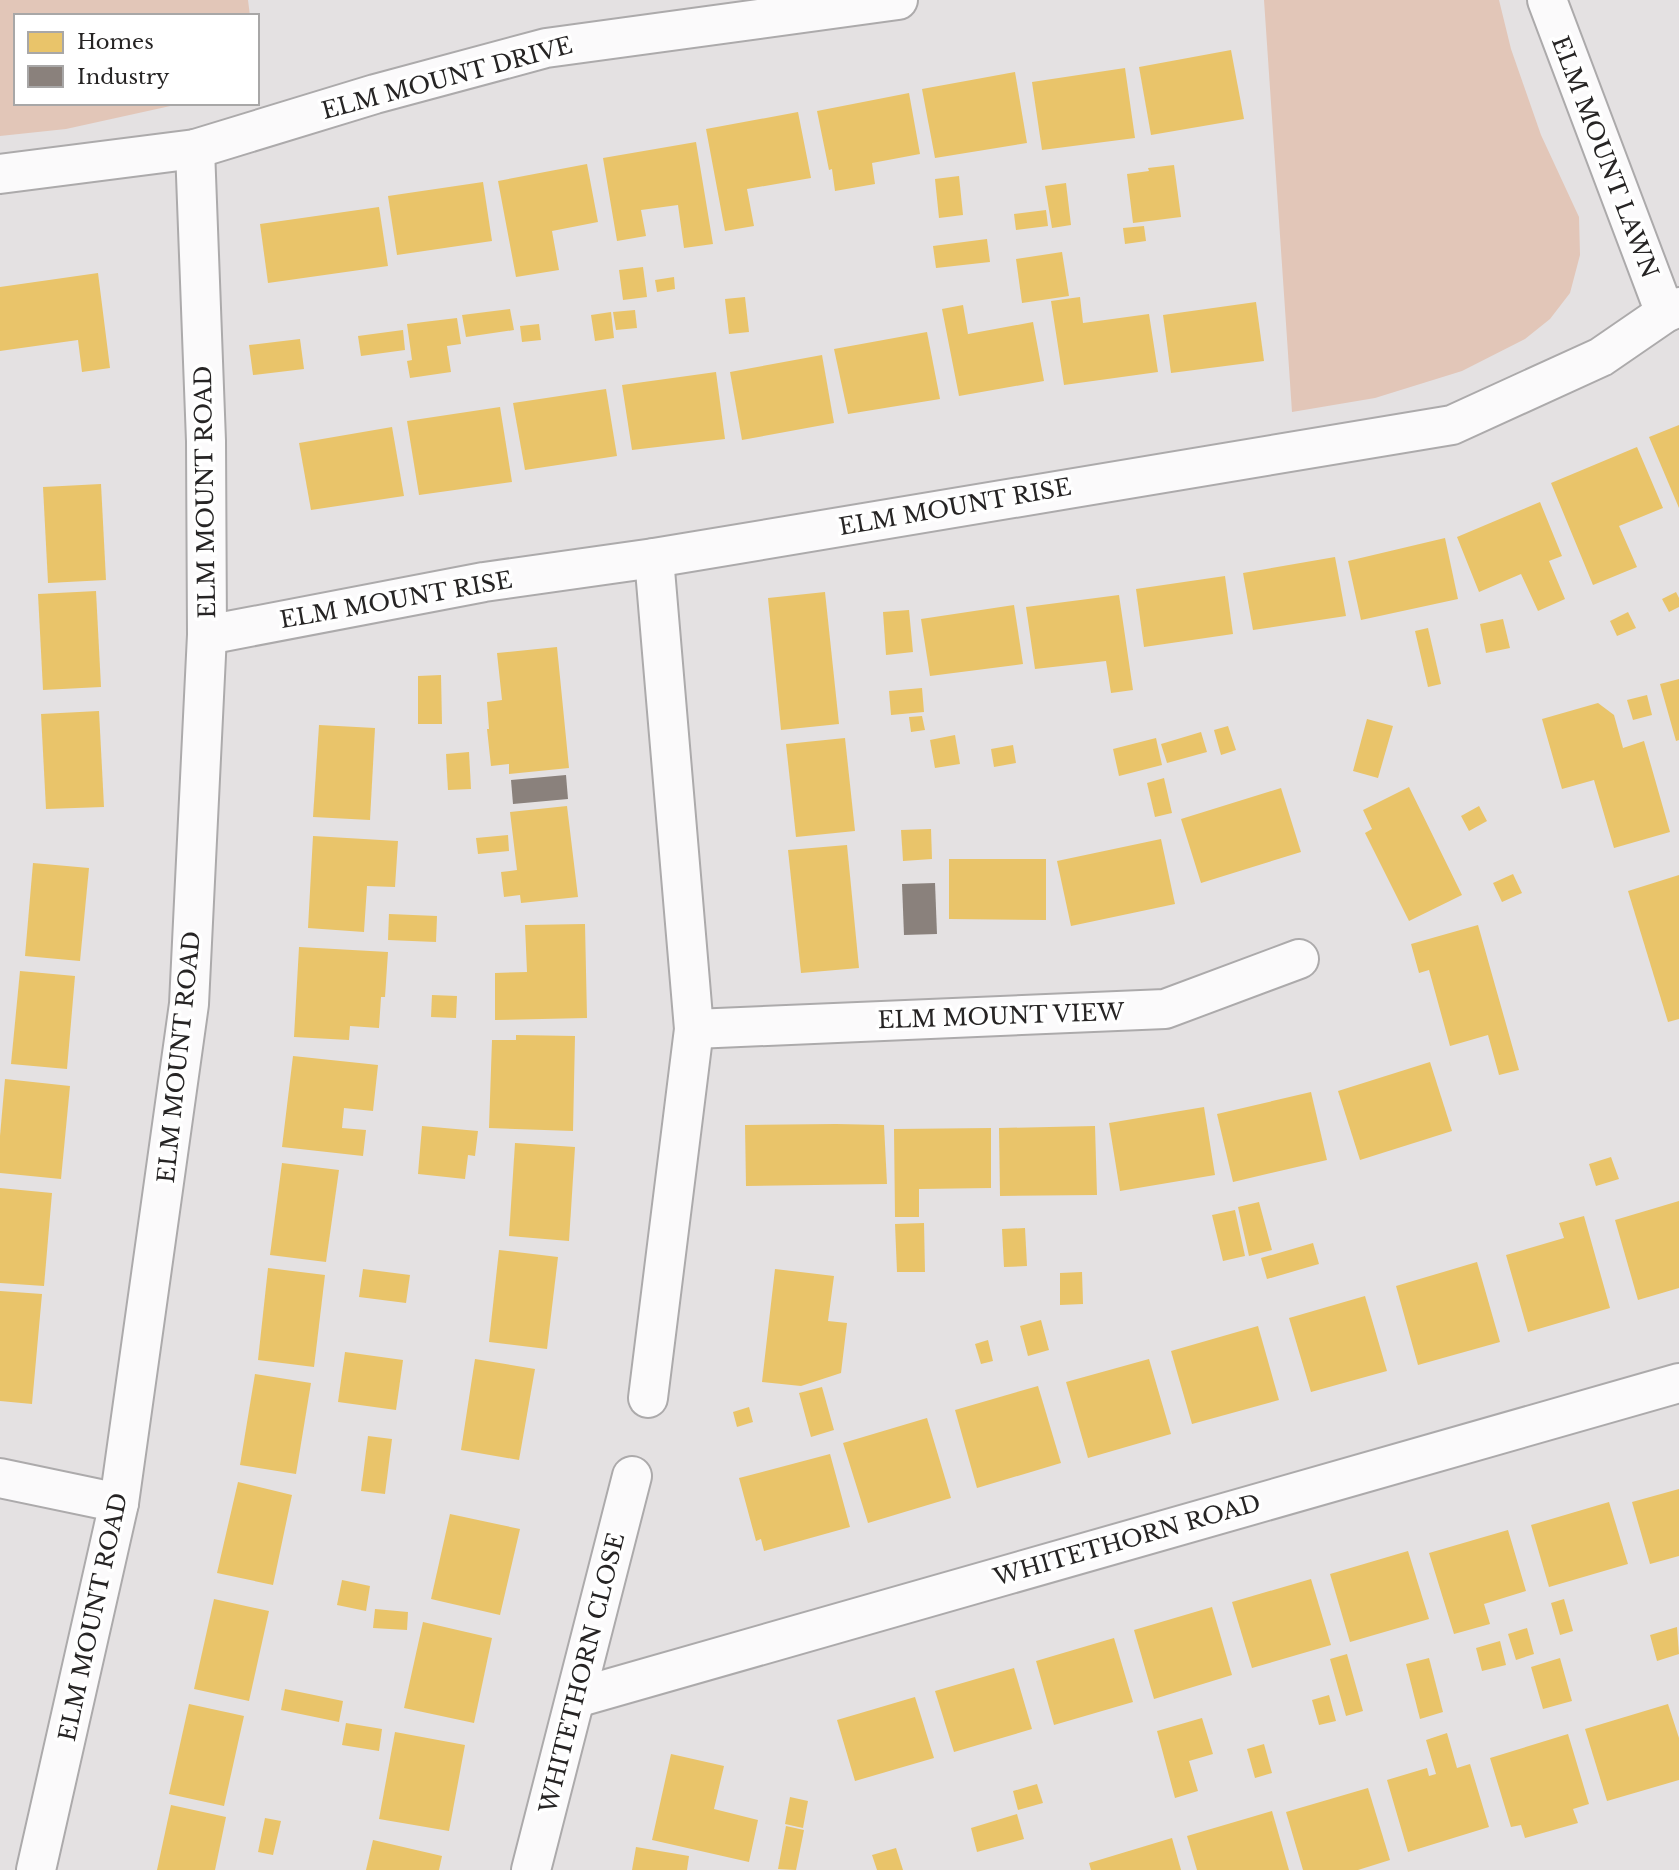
<svg xmlns="http://www.w3.org/2000/svg" width="1679" height="1870" font-family="'Libre Baskerville',serif">
<rect width="100%" height="100%" fill="#e4e1e2"/>
<g fill="#e2c6b8">
<polygon points="0,0 248,0 250,16 16,16 16,103 184,103 66,129 0,136"/>
<polygon points="1264,0 1499,0 1511,49 1541,135 1579,217 1580,255 1570,293 1550,319 1525,339 1462,371 1375,398 1292,412"/>
</g>
<g fill="#e9c46a">
<polygon points="1231,50 1244,119 1151,135 1139,67"/>
<polygon points="1125,68 1135,138 1042,150 1032,82"/>
<polygon points="1015,72 1027,143 935,158 922,89"/>
<polygon points="909,93 920,154 872,163 875,184 835,191 832,169 829,170 817,111"/>
<polygon points="798,112 811,178 747,189 754,226 725,231 706,129"/>
<polygon points="696,142 713,244 684,248 678,205 641,210 646,236 617,241 603,158"/>
<polygon points="587,164 598,222 552,231 559,270 516,277 498,181"/>
<polygon points="1174,165 1181,217 1133,223 1127,174 1149,171 1148,168"/>
<polygon points="959,176 963,215 939,218 935,179"/>
<polygon points="483,182 492,241 397,255 388,196"/>
<polygon points="1066,183 1071,225 1052,228 1045,186"/>
<polygon points="379,207 388,266 268,283 260,224"/>
<polygon points="1046,210 1048,226 1016,230 1014,214"/>
<polygon points="1144,226 1146,241 1125,244 1123,228"/>
<polygon points="987,239 990,262 936,268 933,246"/>
<polygon points="1062,252 1069,296 1022,303 1016,259"/>
<polygon points="643,267 647,297 623,300 619,270"/>
<polygon points="98,273 110,368 82,372 78,340 0,351 0,287"/>
<polygon points="674,277 675,289 657,292 655,280"/>
<polygon points="745,297 749,332 729,334 725,299"/>
<polygon points="1080,297 1083,323 1149,314 1158,372 1064,385 1051,301"/>
<polygon points="1256,302 1264,361 1171,373 1163,315"/>
<polygon points="963,305 968,334 1033,322 1044,381 959,396 942,309"/>
<polygon points="510,309 514,330 466,337 462,315"/>
<polygon points="635,310 637,328 616,330 613,312"/>
<polygon points="611,312 614,338 595,341 591,315"/>
<polygon points="457,318 461,344 447,346 451,372 410,378 407,361 412,360 407,324"/>
<polygon points="539,324 541,340 522,342 520,326"/>
<polygon points="403,330 405,350 361,356 358,336"/>
<polygon points="927,332 940,399 848,414 834,349"/>
<polygon points="300,339 304,369 253,375 249,345"/>
<polygon points="822,355 834,423 742,440 730,372"/>
<polygon points="716,372 725,439 632,450 622,385"/>
<polygon points="606,389 617,456 525,470 513,403"/>
<polygon points="500,407 512,482 419,495 407,421"/>
<polygon points="1679,425 1679,508 1649,437"/>
<polygon points="392,427 404,496 311,510 299,443"/>
<polygon points="1637,447 1663,508 1619,526 1637,567 1593,585 1551,483"/>
<polygon points="101,484 106,580 48,583 43,487"/>
<polygon points="1540,502 1562,556 1549,561 1565,599 1538,611 1521,574 1479,592 1457,537"/>
<polygon points="1445,538 1458,599 1361,620 1348,561"/>
<polygon points="1335,557 1346,616 1253,630 1243,573"/>
<polygon points="1225,576 1233,634 1144,647 1136,589"/>
<polygon points="96,591 101,687 43,690 38,594"/>
<polygon points="825,592 839,724 781,730 768,598"/>
<polygon points="1676,592 1679,598 1679,607 1669,612 1662,599"/>
<polygon points="1119,595 1133,690 1111,693 1106,661 1035,669 1026,607"/>
<polygon points="1014,605 1023,664 930,676 921,619"/>
<polygon points="909,610 913,652 886,655 883,612"/>
<polygon points="1628,612 1636,628 1617,636 1610,621"/>
<polygon points="1503,619 1510,648 1486,653 1480,624"/>
<polygon points="1428,628 1441,684 1428,687 1415,631"/>
<polygon points="557,647 569,768 509,774 509,764 491,766 487,729 489,729 487,702 502,700 497,653"/>
<polygon points="441,675 442,724 418,724 418,676"/>
<polygon points="1679,679 1679,740 1676,741 1660,684"/>
<polygon points="922,688 924,712 891,715 889,691"/>
<polygon points="1647,695 1652,715 1633,720 1627,700"/>
<polygon points="1598,703 1614,715 1623,748 1644,741 1670,832 1614,848 1594,780 1562,789 1542,719"/>
<polygon points="99,711 104,807 46,809 41,714"/>
<polygon points="922,716 925,730 911,732 909,717"/>
<polygon points="1367,719 1393,726 1378,778 1353,771"/>
<polygon points="319,725 375,728 370,820 313,817"/>
<polygon points="1228,726 1236,750 1221,755 1214,730"/>
<polygon points="1201,732 1207,752 1167,763 1161,744"/>
<polygon points="955,735 960,764 935,768 930,740"/>
<polygon points="845,738 855,831 796,837 786,744"/>
<polygon points="1156,738 1162,765 1119,776 1113,749"/>
<polygon points="1013,745 1016,763 994,767 991,749"/>
<polygon points="469,752 471,789 448,790 446,754"/>
<polygon points="1164,778 1172,813 1155,817 1147,783"/>
<polygon points="1409,787 1462,895 1409,921 1365,833 1372,829 1363,810"/>
<polygon points="1281,788 1301,852 1201,883 1181,819"/>
<polygon points="567,806 578,897 521,903 520,895 504,897 501,872 517,870 510,812"/>
<polygon points="1479,806 1487,821 1469,831 1461,816"/>
<polygon points="931,829 932,859 903,861 901,830"/>
<polygon points="508,835 509,851 478,854 476,838"/>
<polygon points="313,836 398,841 395,887 367,886 364,932 308,928"/>
<polygon points="1161,839 1175,904 1071,926 1057,861"/>
<polygon points="847,845 859,968 801,973 788,850"/>
<polygon points="949,859 1046,859 1046,920 949,919"/>
<polygon points="33,863 89,868 80,961 25,956"/>
<polygon points="1513,874 1522,893 1502,902 1493,883"/>
<polygon points="1679,875 1679,1019 1668,1022 1628,891"/>
<polygon points="389,914 437,916 436,942 388,940"/>
<polygon points="585,924 587,1018 495,1020 495,973 527,972 525,925"/>
<polygon points="1478,925 1519,1070 1499,1075 1488,1035 1450,1046 1429,970 1419,973 1411,944"/>
<polygon points="299,947 388,952 385,997 381,997 379,1028 350,1026 349,1040 294,1037"/>
<polygon points="20,971 75,976 67,1069 11,1064"/>
<polygon points="432,995 457,996 456,1018 431,1017"/>
<polygon points="516,1035 575,1036 573,1131 489,1128 492,1040 516,1040"/>
<polygon points="293,1056 378,1065 373,1111 344,1108 342,1128 366,1130 363,1156 282,1147"/>
<polygon points="1430,1062 1452,1131 1360,1160 1338,1091"/>
<polygon points="5,1079 70,1086 61,1179 0,1173 0,1136"/>
<polygon points="1311,1092 1327,1160 1233,1182 1217,1114"/>
<polygon points="1204,1107 1215,1175 1120,1191 1109,1123"/>
<polygon points="836,1124 884,1125 887,1184 746,1186 745,1125"/>
<polygon points="422,1126 478,1131 475,1156 468,1155 465,1179 418,1174"/>
<polygon points="1095,1126 1097,1195 1000,1196 999,1128"/>
<polygon points="991,1128 991,1188 919,1189 919,1217 895,1217 894,1129"/>
<polygon points="515,1143 575,1147 569,1241 509,1236"/>
<polygon points="1611,1157 1619,1179 1596,1186 1589,1164"/>
<polygon points="282,1163 339,1170 326,1262 270,1255"/>
<polygon points="0,1188 52,1193 44,1286 0,1283"/>
<polygon points="1679,1201 1679,1288 1638,1300 1615,1220"/>
<polygon points="1259,1202 1272,1250 1249,1256 1238,1207"/>
<polygon points="1235,1210 1245,1256 1223,1261 1212,1215"/>
<polygon points="1584,1216 1610,1308 1528,1332 1506,1255 1564,1238 1559,1223"/>
<polygon points="924,1223 925,1272 897,1272 895,1224"/>
<polygon points="1025,1228 1027,1266 1004,1267 1002,1229"/>
<polygon points="1313,1243 1319,1264 1267,1279 1261,1258"/>
<polygon points="499,1250 558,1257 547,1349 489,1342"/>
<polygon points="1477,1262 1500,1342 1418,1365 1396,1286"/>
<polygon points="268,1268 325,1275 314,1367 258,1360"/>
<polygon points="363,1269 410,1275 406,1303 359,1297"/>
<polygon points="775,1269 834,1276 828,1321 847,1323 841,1373 801,1386 762,1382"/>
<polygon points="1082,1272 1083,1304 1060,1305 1060,1273"/>
<polygon points="0,1291 42,1294 32,1404 0,1401"/>
<polygon points="1365,1296 1387,1371 1311,1392 1289,1318"/>
<polygon points="1041,1320 1049,1350 1028,1356 1020,1326"/>
<polygon points="1258,1326 1279,1400 1192,1424 1171,1351"/>
<polygon points="988,1340 993,1361 981,1364 975,1344"/>
<polygon points="345,1352 403,1360 396,1410 338,1402"/>
<polygon points="475,1359 535,1369 519,1460 461,1450"/>
<polygon points="1149,1359 1171,1434 1088,1458 1066,1382"/>
<polygon points="255,1374 311,1383 296,1474 240,1465"/>
<polygon points="1038,1386 1061,1463 977,1488 955,1410"/>
<polygon points="822,1387 834,1430 811,1437 799,1393"/>
<polygon points="749,1407 753,1422 737,1427 733,1412"/>
<polygon points="927,1418 951,1498 868,1523 843,1443"/>
<polygon points="368,1436 392,1439 385,1494 361,1491"/>
<polygon points="830,1454 850,1527 764,1551 761,1539 756,1541 739,1478"/>
<polygon points="238,1482 292,1495 273,1585 217,1573"/>
<polygon points="1679,1489 1679,1556 1650,1564 1632,1502"/>
<polygon points="1609,1502 1628,1564 1549,1587 1531,1525"/>
<polygon points="450,1514 520,1529 500,1615 431,1599"/>
<polygon points="1508,1530 1526,1591 1484,1604 1490,1624 1454,1634 1429,1553"/>
<polygon points="1408,1551 1429,1619 1350,1642 1330,1574"/>
<polygon points="1311,1579 1331,1645 1252,1668 1232,1602"/>
<polygon points="342,1580 370,1586 366,1611 337,1605"/>
<polygon points="214,1599 269,1611 249,1701 194,1689"/>
<polygon points="1564,1599 1573,1631 1560,1635 1551,1603"/>
<polygon points="1212,1607 1232,1675 1154,1699 1134,1630"/>
<polygon points="375,1609 408,1612 407,1630 373,1628"/>
<polygon points="423,1622 492,1638 474,1723 404,1708"/>
<polygon points="1677,1627 1679,1654 1657,1661 1650,1635"/>
<polygon points="1527,1628 1534,1654 1516,1660 1508,1634"/>
<polygon points="1114,1638 1133,1702 1054,1725 1036,1661"/>
<polygon points="1500,1641 1506,1665 1482,1671 1476,1648"/>
<polygon points="1347,1654 1363,1711 1346,1716 1330,1659"/>
<polygon points="1429,1658 1443,1712 1420,1719 1406,1664"/>
<polygon points="1560,1658 1572,1701 1543,1709 1531,1667"/>
<polygon points="1014,1668 1032,1729 954,1752 935,1691"/>
<polygon points="285,1689 343,1701 339,1722 281,1710"/>
<polygon points="1329,1695 1336,1721 1319,1725 1312,1700"/>
<polygon points="915,1697 934,1758 855,1781 837,1720"/>
<polygon points="189,1704 244,1716 224,1806 169,1794"/>
<polygon points="1668,1704 1679,1738 1679,1780 1607,1801 1585,1729"/>
<polygon points="1202,1718 1213,1754 1189,1761 1198,1791 1175,1798 1157,1731"/>
<polygon points="346,1723 382,1729 379,1751 342,1745"/>
<polygon points="395,1732 465,1745 449,1831 379,1819"/>
<polygon points="1447,1733 1457,1768 1470,1764 1489,1827 1408,1852 1387,1780 1427,1768 1429,1776 1436,1774 1426,1740"/>
<polygon points="1568,1734 1589,1804 1573,1809 1578,1823 1525,1838 1521,1825 1511,1827 1490,1758"/>
<polygon points="1264,1744 1272,1773 1255,1778 1247,1749"/>
<polygon points="671,1754 724,1766 714,1809 758,1820 749,1862 652,1840"/>
<polygon points="1037,1784 1043,1803 1018,1810 1013,1791"/>
<polygon points="1368,1788 1390,1860 1358,1870 1303,1870 1286,1812"/>
<polygon points="790,1797 808,1801 803,1828 785,1824"/>
<polygon points="171,1805 226,1817 215,1870 157,1870"/>
<polygon points="1272,1811 1289,1870 1197,1870 1187,1836"/>
<polygon points="1017,1814 1024,1839 977,1852 971,1828"/>
<polygon points="265,1818 281,1821 273,1855 258,1852"/>
<polygon points="786,1826 804,1830 796,1870 778,1869"/>
<polygon points="1172,1838 1181,1870 1091,1870 1089,1863"/>
<polygon points="373,1840 442,1856 439,1870 366,1870"/>
<polygon points="636,1847 689,1856 687,1870 632,1870"/>
<polygon points="896,1848 903,1870 877,1870 872,1855"/>
</g>
<g fill="#8a817c">
<polygon points="566,775 568,799 513,804 511,780"/>
<polygon points="935,883 937,934 904,935 902,884"/>
</g>
<g fill="none" stroke-linecap="round" stroke-linejoin="round">
<defs>
<g id="minor">
<polyline points="1547,0 1665,313"/>
<polyline points="0,174 195,149 375,94 546,48 898,0"/>
<polyline points="207,635 484,582 654,558 1452,425 1601,357 1665,313 1679,307"/>
<polyline points="694,1029 1165,1009 1299,959"/>
<polyline points="648,1398 694,1029 654,558"/>
<polyline points="0,1478 119,1503"/>
<polyline points="576,1698 1679,1383"/>
<polyline points="36,1870 119,1503 189,1004 207,635 206,441 195,149"/>
<polyline points="531,1870 632,1476"/>
</g>
</defs>
<use href="#minor" stroke="#acaaab" stroke-width="42"/>
<use href="#minor" stroke="#fbfafb" stroke-width="38"/>
</g>
<g text-anchor="middle" stroke-width="7" stroke-linejoin="round" paint-order="stroke">
<g font-size="23" fill="#262424" stroke="#fff">
<text transform="translate(447 78) rotate(-15)" y="8">ELM MOUNT DRIVE</text>
<text transform="translate(1605 157) rotate(69)" y="8">ELM MOUNT LAWN</text>
<text transform="translate(205 492) rotate(-91)" y="8">ELM MOUNT ROAD</text>
<text transform="translate(955 507) rotate(-10)" y="8">ELM MOUNT RISE</text>
<text transform="translate(396 600) rotate(-10)" y="8">ELM MOUNT RISE</text>
<text transform="translate(1001 1016) rotate(-2)" y="8">ELM MOUNT VIEW</text>
<text transform="translate(179 1057) rotate(-84)" y="8">ELM MOUNT ROAD</text>
<text transform="translate(1127 1540) rotate(-16)" y="8">WHITETHORN ROAD</text>
<text transform="translate(93 1617) rotate(-78)" y="8">ELM MOUNT ROAD</text>
<text transform="translate(582 1673) rotate(-76)" y="8">WHITETHORN CLOSE</text>
</g>
</g>
<rect x="14" y="14" width="245" height="91" fill="#ffffff" stroke="#a8a7a7" stroke-width="2"/>
<rect x="28" y="32" width="35" height="21" fill="#e9c46a" stroke="#a8a7a7" stroke-width="2"/>
<text x="77" y="49" font-size="21" fill="#262424">Homes</text>
<rect x="28" y="66" width="35" height="21" fill="#8a817c" stroke="#a8a7a7" stroke-width="2"/>
<text x="77" y="84" font-size="21" fill="#262424">Industry</text>
</svg>
